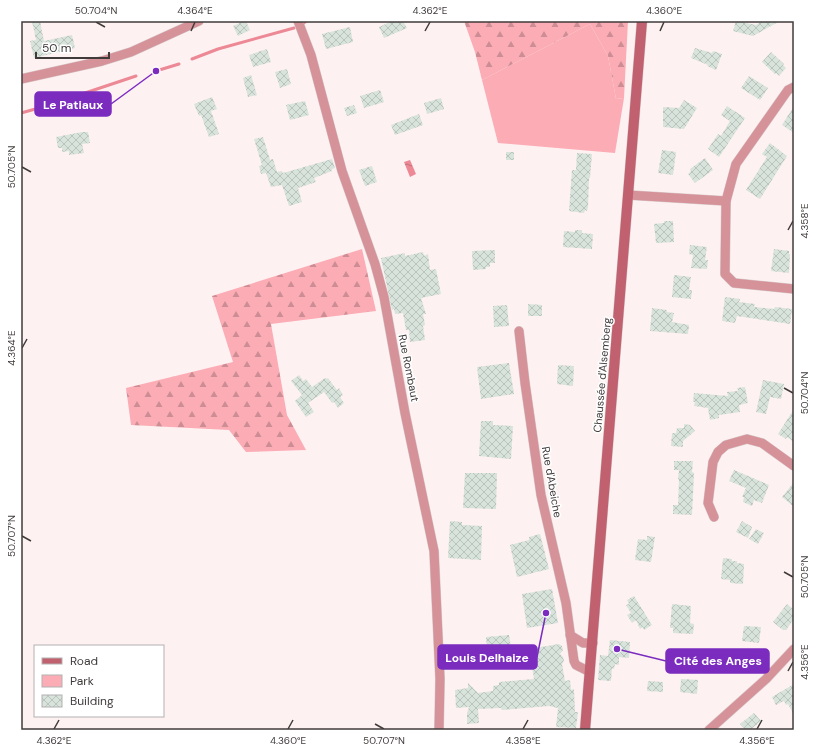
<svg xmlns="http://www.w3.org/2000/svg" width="815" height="751" font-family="'DM Sans',sans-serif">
<defs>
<pattern id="forest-firs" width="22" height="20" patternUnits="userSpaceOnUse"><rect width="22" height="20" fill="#fcacb4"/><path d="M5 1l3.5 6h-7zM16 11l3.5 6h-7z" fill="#cd8d94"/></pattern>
<pattern id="water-ripples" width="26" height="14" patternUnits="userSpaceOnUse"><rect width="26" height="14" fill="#ed8895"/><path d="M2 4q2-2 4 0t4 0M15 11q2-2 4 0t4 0" fill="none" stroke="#c1707b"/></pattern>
<pattern id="building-cross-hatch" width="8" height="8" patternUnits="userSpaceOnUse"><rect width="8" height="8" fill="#d8e3dc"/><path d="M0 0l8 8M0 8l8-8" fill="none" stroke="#bac4be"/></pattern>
</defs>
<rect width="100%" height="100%" fill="#fef1f2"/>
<polygon fill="#fcacb4" points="590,24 608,56 616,99 624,98 615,153 498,143 482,80"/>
<g fill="url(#forest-firs)">
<polygon points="464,21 628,21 624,98 616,99 608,56 590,24 482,80 475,52"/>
<polygon points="362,249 376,311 271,324 287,415 306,450 246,452 229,430 131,425 126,388 233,362 212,296"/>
</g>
<polygon fill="url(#water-ripples)" points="410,160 416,174 410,177 404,162"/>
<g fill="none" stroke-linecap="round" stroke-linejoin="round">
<g stroke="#ed8895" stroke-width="3">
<polyline points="304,23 306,21"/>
<polyline points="192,59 218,49 294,28"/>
<polyline points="156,71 179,64"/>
<polyline points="70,98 136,76"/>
<polyline points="21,113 57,103"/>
</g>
</g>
<g fill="url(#building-cross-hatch)">
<polygon points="32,21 40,21 44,41 72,35 75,48 34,58 30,41 36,40"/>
<polygon points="244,21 246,21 250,30 238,36 233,26"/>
<polygon points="392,21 403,21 407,28 384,38 379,27"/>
<polygon points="736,21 756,25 762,21 780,21 753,36 733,31"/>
<polygon points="350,27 353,42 326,49 322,34"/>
<polygon points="695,48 712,53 713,51 722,54 716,70 707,66 708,65 691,58"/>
<polygon points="267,49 271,62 253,67 249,55"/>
<polygon points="771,52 784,64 783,65 786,68 779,76 776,73 775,74 762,62"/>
<polygon points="287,69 291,84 280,88 275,72"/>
<polygon points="251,75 257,95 248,97 243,78"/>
<polygon points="749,76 768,88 760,100 741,88"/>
<polygon points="380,90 384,102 364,108 360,96"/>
<polygon points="212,97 217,109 211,111 219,134 209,137 201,115 199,116 194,104"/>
<polygon points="441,98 444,109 427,114 424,103"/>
<polygon points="684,100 697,108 684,129 663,127 663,107 679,108"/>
<polygon points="305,101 309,115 290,120 286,105"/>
<polygon points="354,105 357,113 347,116 344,108"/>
<polygon points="727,106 745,118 719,157 708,149 718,134 721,136 730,121 721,115"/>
<polygon points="794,106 794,133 782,125"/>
<polygon points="419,114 423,125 395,135 391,125"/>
<polygon points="82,132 88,132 90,143 82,144 84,153 69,155 69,151 62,152 62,148 58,148 56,137"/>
<polygon points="263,137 270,160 273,159 277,172 282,171 283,173 332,159 335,168 332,169 332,171 314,178 316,182 298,188 302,202 289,206 282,185 271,187 266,173 261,174 259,166 262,165 254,139"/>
<polygon points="770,143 787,156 760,199 746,190 767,157 762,154"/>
<polygon points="662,150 676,152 673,175 658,173"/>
<rect x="506" y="152" width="8" height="8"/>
<polygon points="577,153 592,154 590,178 589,178 588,207 587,211 585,210 584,213 569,211 572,170 576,170"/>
<polygon points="705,158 713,170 695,183 688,174 691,171 690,169"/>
<polygon points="372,166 377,182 365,186 359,170"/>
<polygon points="664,221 673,221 674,242 656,243 654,224 664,223"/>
<polygon points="575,230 582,230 582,233 593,234 592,249 563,247 564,231 575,232"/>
<polygon points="690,245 707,247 705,260 708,260 707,269 691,268 693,255 689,254"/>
<polygon points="774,249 789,251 789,254 790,254 789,273 771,271"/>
<polygon points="495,250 495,263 490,263 490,267 486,267 486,269 473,270 472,251"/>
<polygon points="423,252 424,256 428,254 430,270 436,269 441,294 421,298 426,314 423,314 425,325 423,326 425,340 410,342 409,330 406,330 403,313 395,314 394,309 392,310 381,258 405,253 405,256"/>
<polygon points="674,275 691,277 689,290 692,290 691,299 672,297"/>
<polygon points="725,297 740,299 739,302 755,304 754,307 774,309 775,307 792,309 790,324 737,316 735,323 722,321"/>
<polygon points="528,304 542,305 542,316 528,316"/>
<polygon points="507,305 509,326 494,327 493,306"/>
<polygon points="652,308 667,310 667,312 674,313 672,322 689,325 688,334 650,331"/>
<polygon points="509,363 514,394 481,399 477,367"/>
<polygon points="558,365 574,366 573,386 557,384"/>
<polygon points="299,375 303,381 306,379 312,387 325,378 326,379 328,378 337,390 339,388 343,395 340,397 344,403 338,408 334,402 332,403 324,392 308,403 314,412 306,417 295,401 302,395 291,381"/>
<polygon points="763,380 784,384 781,399 770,397 766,414 756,412"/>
<polygon points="745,387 748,403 739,405 740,412 719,415 719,418 710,420 708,408 694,406 695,402 693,402 694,393 728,396 727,392 738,391 737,388"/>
<polygon points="794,409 794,442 787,437 786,439 778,434"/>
<polygon points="481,421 493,421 493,425 513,426 511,459 479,456"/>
<polygon points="684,424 690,425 695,431 683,441 683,447 671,446 672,433 676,433 677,428 684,428"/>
<polygon points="674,461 693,461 692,472 694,473 692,515 673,514 673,505 678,505 679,480 678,479 679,470 674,470"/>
<polygon points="734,470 769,485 762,503 754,500 752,506 743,502 744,497 742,497 746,488 729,481"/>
<polygon points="465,473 497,473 496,509 463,508"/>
<polygon points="794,482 794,507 782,497"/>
<polygon points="450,521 462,522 462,525 482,526 481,560 448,558"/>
<polygon points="742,521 752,527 748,538 736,532"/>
<polygon points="756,529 764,533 758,544 749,539"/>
<polygon points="540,534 549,569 517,577 510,545 529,540 529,537"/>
<polygon points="647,536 655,537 651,562 635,560 638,539 647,540"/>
<polygon points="723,558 732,559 732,561 737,561 737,563 744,564 743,584 730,583 730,580 721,579"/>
<polygon points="552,589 558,623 527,628 522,594"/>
<polygon points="634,596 652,625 644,630 643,627 640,629 636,620 632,623 627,615 631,613 626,605 629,604 627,600"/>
<polygon points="672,604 691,606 690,623 694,624 693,634 673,633 673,628 670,628"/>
<polygon points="787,604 794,610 794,619 786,630 783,630 773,622"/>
<polygon points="744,626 761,627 759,643 742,641"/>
<polygon points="509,635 513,659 480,665 477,651 487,649 486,637"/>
<polygon points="610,640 630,642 629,658 619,657 619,665 615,664 614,669 612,668 611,681 598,680 600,655 608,656"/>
<polygon points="559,644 562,646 563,650 560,654 563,657 564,661 562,664 565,681 570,680 571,690 574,689 575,712 578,712 576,728 556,727 558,708 549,706 502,710 501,708 478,709 479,723 467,724 467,713 469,707 456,708 455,690 468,688 468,683 478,693 493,691 493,686 499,685 499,682 534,679 529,649"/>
<polygon points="681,679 698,680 697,694 680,692"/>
<polygon points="648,681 663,682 663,692 647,691"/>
<polygon points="794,684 794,715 788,704 786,705 784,701 776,705 772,697"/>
<polygon points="754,713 761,721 750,730 746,730 740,724"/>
</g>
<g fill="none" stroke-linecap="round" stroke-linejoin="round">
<defs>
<g id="minor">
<polyline points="298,21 311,55 342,171 375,264 384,297 405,413 434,551 440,679 439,730"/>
<polyline points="21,79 102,61 131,52 199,21"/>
<polyline points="794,87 788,90 736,164 726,201 725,274 734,283 794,289"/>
<polyline points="628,195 726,201"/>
<polyline points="519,331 525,383 541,495 566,603 574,661 576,665 590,672"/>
<polyline points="714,517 708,503 713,462 718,452 726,445 747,439 762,443 794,466"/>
<polyline points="570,635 583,643 593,643"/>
<polyline points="709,730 766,679 794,649"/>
</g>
<polyline id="secondary" points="585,730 642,21"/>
</defs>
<use href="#minor" stroke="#d8cdcd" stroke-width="10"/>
<use href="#secondary" stroke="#d8cdcd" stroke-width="11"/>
<use href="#minor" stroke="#d69299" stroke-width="9"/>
<use href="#secondary" stroke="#c1606e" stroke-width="10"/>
</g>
<path fill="none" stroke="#403b3b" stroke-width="1.5" d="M 96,22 L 105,27M 191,31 L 195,22M 425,31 L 430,22M 660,31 L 664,22M 22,167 L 31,172M 788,230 L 793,221M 22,348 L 27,339M 784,388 L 793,393M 22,536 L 31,541M 784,572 L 793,577M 788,671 L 793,662M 375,724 L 384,729M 54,729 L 59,720M 288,729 L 293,720M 523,729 L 528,720M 757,729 L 762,720"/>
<g text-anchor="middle" stroke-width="3" stroke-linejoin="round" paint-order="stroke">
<g font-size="11" fill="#403b3b" stroke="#fff">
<text transform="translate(409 368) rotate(79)" y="4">Rue Rombaut</text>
<text transform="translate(602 375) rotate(-85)" y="4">Chaussée d'Alsemberg</text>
<text transform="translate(552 482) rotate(80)" y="4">Rue d'Abeiche</text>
</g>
</g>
<path fill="none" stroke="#7b2cbf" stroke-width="1.5" d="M156 71L111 104M546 613L537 657M617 649L666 661"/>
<g fill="#7b2cbf" stroke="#fff" stroke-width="1.5">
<circle cx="156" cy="71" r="4"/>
<circle cx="546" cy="613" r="4"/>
<circle cx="617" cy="649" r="4"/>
</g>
<g fill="#7b2cbf" stroke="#7b2cbf" stroke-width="1.5">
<rect x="35" y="92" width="76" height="24" rx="4"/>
<rect x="438" y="645" width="99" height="24" rx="4"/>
<rect x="666" y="649" width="103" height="24" rx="4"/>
</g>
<g font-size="12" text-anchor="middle" font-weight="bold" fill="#fff">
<text x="73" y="109">Le Patiaux</text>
<text x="487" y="662">Louis Delhaize</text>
<text x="718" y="665">Cité des Anges</text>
</g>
<rect width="815" height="751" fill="none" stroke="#ffffff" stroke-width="44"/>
<rect x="34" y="645" width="130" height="72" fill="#ffffff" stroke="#b3b1b1"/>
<rect x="42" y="658" width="20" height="6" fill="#c1606e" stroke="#b3b1b1"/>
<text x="70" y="665" font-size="12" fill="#403b3b">Road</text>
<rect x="42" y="675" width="20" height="12" fill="#fcacb4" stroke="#b3b1b1"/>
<text x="70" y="685" font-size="12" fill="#403b3b">Park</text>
<rect x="42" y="695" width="20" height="12" fill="url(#building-cross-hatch)" stroke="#b3b1b1"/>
<text x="70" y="705" font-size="12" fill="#403b3b">Building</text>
<path d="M36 52v6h73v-6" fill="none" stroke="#403b3b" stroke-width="2"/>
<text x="42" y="52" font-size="12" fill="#403b3b" stroke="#ffffff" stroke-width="3" paint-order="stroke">50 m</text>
<rect x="22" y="22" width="771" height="707" fill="none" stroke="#403b3b" stroke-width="1.5"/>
<g font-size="10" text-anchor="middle" fill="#403b3b">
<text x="96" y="14">50.704°N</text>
<text x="195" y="14">4.364°E</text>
<text x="430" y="14">4.362°E</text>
<text x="664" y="14">4.360°E</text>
<text transform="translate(11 167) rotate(-90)" y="4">50.705°N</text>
<text transform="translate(804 221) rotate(-90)" y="4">4.358°E</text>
<text transform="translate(11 348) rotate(-90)" y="4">4.364°E</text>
<text transform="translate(804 393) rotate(-90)" y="4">50.704°N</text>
<text transform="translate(11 536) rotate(-90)" y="4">50.707°N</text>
<text transform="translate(804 577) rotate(-90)" y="4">50.705°N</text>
<text transform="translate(804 662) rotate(-90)" y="4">4.356°E</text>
<text x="54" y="744">4.362°E</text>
<text x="288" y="744">4.360°E</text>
<text x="384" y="744">50.707°N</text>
<text x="523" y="744">4.358°E</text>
<text x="757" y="744">4.356°E</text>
</g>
</svg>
